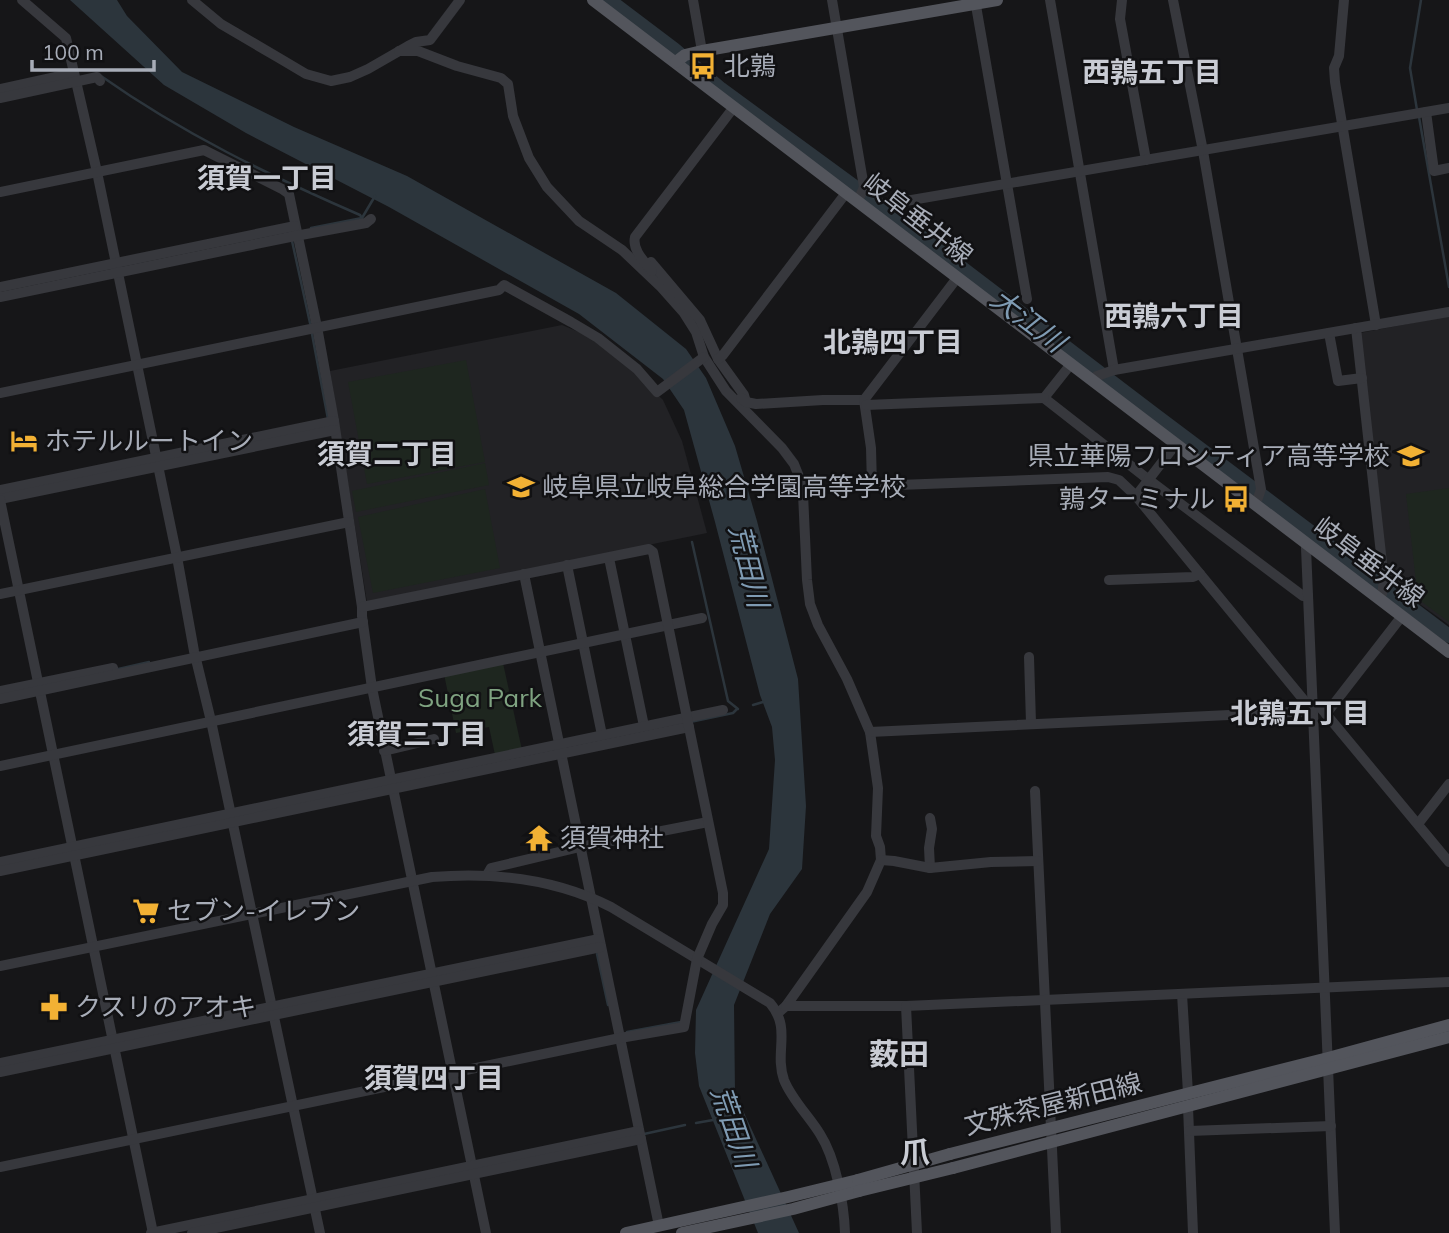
<svg xmlns="http://www.w3.org/2000/svg" width="1449" height="1233" font-family="Mulish,'Noto Sans JP',sans-serif">
<rect width="100%" height="100%" fill="#161618"/>
<g fill="#222225">
<polygon points="1449,316 1449,625 1385,579 1360,333"/>
<polygon points="562,325 591,337 628,366 663,400 682,441 707,533 367,602 330,371"/>
</g>
<g fill="#1e261f">
<polygon points="466,360 485,462 367,484 348,382"/>
<polygon points="485,463 489,485 356,512 352,491"/>
<polygon points="1449,488 1449,622 1418,599 1406,494"/>
<polygon points="485,489 500,568 373,593 358,517"/>
<polygon points="503,663 522,750 495,755 489,727 456,733 444,674"/>
</g>
<polygon fill="#2c353c" points="70,0 117,0 127,16 182,72 294,127 407,176 616,293 686,349 706,378 735,446 757,521 798,679 806,806 802,869 770,914 734,1005 735,1093 799,1233 758,1233 699,1086 695,1053 696,1010 769,849 775,760 772,727 760,695 715,522 684,410 663,379 579,314 389,207 246,133 164,85"/>
<g fill="none" stroke-linecap="round" stroke-linejoin="round">
<g stroke="#2c353c" stroke-width="2.5">
<path d="M 101,76 C 182,133 270,176 360,215 L 362,218"/>
<polyline points="1417,110 1410,68 1421,0"/>
<polyline points="1419,117 1449,287"/>
<polyline points="311,228 362,218 375,196"/>
<polyline points="292,241 310,323"/>
<polyline points="312,334 328,419"/>
<polyline points="692,542 728,701 738,709"/>
<polyline points="114,670 149,662"/>
<polyline points="753,705 763,702"/>
<polyline points="690,722 733,713 737,709"/>
<polyline points="597,954 608,1005"/>
<polyline points="627,1032 681,1022"/>
<polyline points="696,1123 713,1120"/>
<polyline points="644,1134 685,1125"/>
</g>
<polyline stroke="#2c353c" stroke-width="14" points="609,0 674,49 721,89 874,201 1154,414 1449,636"/>
<g stroke="#37383d" stroke-width="10">
<polyline points="22,0 66,38 97,172 177,557 194,651 211,721 320,1233"/>
<polyline points="192,0 221,24 279,58 306,74 331,81 350,77 368,69 408,46 416,42 430,40 460,0"/>
<polyline points="693,0 702,51"/>
<polyline points="832,0 864,187 858,201"/>
<polyline points="975,0 1027,299"/>
<polyline points="1050,0 1114,370"/>
<polyline points="1122,0 1120,19 1146,160"/>
<polyline points="1173,0 1203,151 1261,489 1258,498 1254,503"/>
<polyline points="1344,0 1339,56 1334,68 1335,82 1376,325"/>
<polyline points="399,51 418,51 457,66 501,78 508,84 513,116 529,158 547,187 579,221 622,250 660,286 684,313 696,332 704,357 726,391 782,448 794,464 800,479 803,494 807,580 810,604 818,625 847,679 870,732 878,788 876,836 880,847 881,860 867,892 786,1006 778,1013"/>
<polyline points="0,89 74,73"/>
<polyline points="0,98 97,77 100,81"/>
<polyline points="1426,112 1434,171 1449,168"/>
<polyline points="0,192 204,150 282,189 289,194 317,327 334,421 362,607 362,616 372,688 486,1233"/>
<polyline points="894,203 1449,108"/>
<polyline points="651,262 700,320 718,359 744,395 746,402"/>
<path d="M 652,271 C 644,261 632,250 635,237 L 734,107"/>
<polyline points="0,287 295,226"/>
<polyline points="0,297 290,237 366,223 371,219"/>
<polyline points="1356,328 1384,581 1382,594 1379,598"/>
<polyline points="1329,333 1338,381 1362,378"/>
<polyline points="718,359 723,355 846,193"/>
<polyline points="1071,364 1044,398 1149,480 1303,596 1308,596"/>
<polyline points="1092,380 1097,376 1114,370 1449,312"/>
<polyline points="0,393 499,290 504,285 571,322 598,338 637,369 657,392 704,357"/>
<polyline points="741,398 746,402 756,404 823,400 864,400"/>
<polyline points="864,400 871,448 872,486 1108,477 1119,480 1136,496 1176,444"/>
<polyline points="864,400 957,278"/>
<polyline points="866,405 1044,398"/>
<polyline points="0,490 334,421"/>
<polyline points="0,499 335,430"/>
<polyline points="0,500 153,1233"/>
<polyline points="1307,543 1306,548 1335,1233"/>
<polyline points="609,558 644,726"/>
<polyline points="567,565 602,735"/>
<polyline points="524,574 659,1226"/>
<polyline points="1200,574 1312,710"/>
<polyline points="1109,580 1193,577 1200,574 1136,496"/>
<polyline points="0,594 349,522"/>
<polyline points="1029,657 1031,723"/>
<polyline points="0,691 113,668"/>
<polyline points="0,699 363,622"/>
<polyline points="1312,705 1319,706 1326,714 1449,862"/>
<polyline points="1326,714 1402,616"/>
<polyline points="870,732 1312,711"/>
<polyline points="384,751 434,739"/>
<polyline points="0,766 702,618"/>
<polyline points="1035,791 1056,1233"/>
<polyline points="930,818 932,829 929,848 930,868"/>
<polyline points="1418,824 1449,784"/>
<polyline points="881,860 894,861 930,868 991,862 1038,861"/>
<polyline points="0,862 723,710"/>
<polyline points="0,871 689,727"/>
<polyline points="487,875 491,868 580,847 708,822"/>
<path d="M 0,966 L 432,877 C 493,872 556,879 611,907 L 770,1003 C 792,1029 774,1051 784,1080 C 792,1100 809,1116 820,1134 C 836,1159 844,1204 845,1233"/>
<polyline points="1182,994 1188,1093"/>
<polyline points="786,1006 906,1006 1449,982"/>
<polyline points="906,1006 917,1233"/>
<polyline points="0,1063 599,939"/>
<polyline points="0,1072 601,947"/>
<polyline points="1188,1107 1193,1233"/>
<polyline points="1189,1131 1331,1126"/>
<polyline points="0,1167 620,1038 684,1027 697,959 712,924 723,905 723,893 653,552 649,549 362,607"/>
<polyline points="151,1233 639,1131"/>
<polyline points="192,1233 641,1139"/>
</g>
<g stroke="#53555c" stroke-width="12">
<polyline points="593,0 1449,652"/>
<polyline points="676,62 685,55 702,51 997,0"/>
<polyline points="950,1154 1328,1058 1449,1025"/>
<polyline points="953,1168 1449,1037"/>
<polyline points="626,1233 788,1197 858,1180"/>
<polyline points="682,1233 793,1209 859,1191"/>
</g>
<g stroke="#53555c" stroke-width="12">
<polyline points="858,1180 950,1154"/>
<polyline points="859,1191 953,1168"/>
</g>
</g>
<defs>
<symbol id="bus-bare" viewBox="-9 -9 18 18"><path d="M-5-6H5V4H4V6H2V4H-2V6H-4V4H-5ZM-3.5-4V0h7V-4ZM-3.5 1.2v1.5H-2V1.2ZM2 1.2v1.5H3.5V1.2Z" fill="#f2b134" stroke="#111113" stroke-width="2.5" paint-order="stroke"/></symbol>
<symbol id="hotel-bare" viewBox="-9 -9 18 18"><path d="M-6-4.5h1.5V1H6V5H4.5V3h-9V5H-6ZM-4 0a1.8 1.8 0 1 1 3.6 0ZM.5 0V-2.5h3Q6-2.5 6 0Z" fill="#f2b134" stroke="#111113" stroke-width="2.5" paint-order="stroke"/></symbol>
<symbol id="school-bare" viewBox="-9 -9 18 18"><path d="M0-5L7-2L0 1L-7-2ZM-4 1L0 2.5L4 1V4Q0 6-4 4Z" fill="#f2b134" stroke="#111113" stroke-width="2.5" paint-order="stroke"/></symbol>
<symbol id="temple-bare" viewBox="-9 -9 18 18"><path d="M0-6L5-2H3V0L6.5 2.5H4V6H1.5V3h-3V6H-4V2.5H-6.5L-3 0V-2H-5Z" fill="#f2b134" stroke="#111113" stroke-width="2.5" paint-order="stroke"/></symbol>
<symbol id="supermarket-bare" viewBox="-9 -9 18 18"><path d="M-6-5.5h2.5l.6 2H6L4.5 2H-2.5L-4.4-4H-6ZM-1.5 3.2a1.3 1.3 0 1 0 .1 0ZM3 3.2a1.3 1.3 0 1 0 .1 0Z" fill="#f2b134" stroke="#111113" stroke-width="2.5" paint-order="stroke"/></symbol>
<symbol id="pharmacy-bare" viewBox="-9 -9 18 18"><path d="M-2-6h4v4h4v4h-4v4h-4v-4h-4v-4h4Z" fill="#f2b134" stroke="#111113" stroke-width="2.5" paint-order="stroke"/></symbol>
</defs>
<g fill-rule="evenodd">
<use href="#bus-bare" x="684" y="47" width="38" height="38"/>
<use href="#hotel-bare" x="5" y="422" width="38" height="38"/>
<use href="#school-bare" x="1392" y="437" width="38" height="38"/>
<use href="#school-bare" x="502" y="468" width="38" height="38"/>
<use href="#bus-bare" x="1217" y="480" width="38" height="38"/>
<use href="#temple-bare" x="520" y="819" width="38" height="38"/>
<use href="#supermarket-bare" x="127" y="892" width="38" height="38"/>
<use href="#pharmacy-bare" x="35" y="988" width="38" height="38"/>
</g>
<g text-anchor="middle" stroke-width="5" stroke-linejoin="round" paint-order="stroke">
<g font-size="26" fill="#a8adb8" stroke="#111113" text-anchor="start">
<text x="724" y="75">北鶉</text>
<text x="45" y="450">ホテルルートイン</text>
<text x="1390" y="465" text-anchor="end">県立華陽フロンティア高等学校</text>
<text x="542" y="496">岐阜県立岐阜総合学園高等学校</text>
<text x="1215" y="508" text-anchor="end">鶉ターミナル</text>
<text x="560" y="847">須賀神社</text>
<text x="167" y="920">セブン-イレブン</text>
<text x="75" y="1016">クスリのアオキ</text>
</g>
<g font-size="26" fill="#a8adb8" stroke="#111113">
<text transform="translate(918 219) rotate(38)" y="9">岐阜垂井線</text>
<text transform="translate(1369 562) rotate(37)" y="9">岐阜垂井線</text>
<text transform="translate(1053 1104) rotate(-14)" y="9">文殊茶屋新田線</text>
</g>
<g font-size="26" fill="#7fa381" stroke="#111113">
<text x="480" y="707">Suga Park</text>
</g>
<g font-size="28" font-weight="bold" fill="#c9ccd4" stroke="#111113">
<text x="1152" y="82">西鶉五丁目</text>
<text x="267" y="188">須賀一丁目</text>
<text x="1174" y="326">西鶉六丁目</text>
<text x="893" y="352">北鶉四丁目</text>
<text x="387" y="464">須賀二丁目</text>
<text x="1300" y="723">北鶉五丁目</text>
<text x="417" y="744">須賀三丁目</text>
<text x="434" y="1088">須賀四丁目</text>
</g>
<g font-size="28" font-style="italic" fill="#7f9bb3" stroke="#111113">
<text transform="translate(1028 320) rotate(37)" y="10">大江川</text>
<text transform="translate(749 566) rotate(76)" y="10">荒田川</text>
<text transform="translate(734 1127) rotate(71)" y="10">荒田川</text>
</g>
<g font-size="30" font-weight="bold" fill="#c9ccd4" stroke="#111113">
<text x="899" y="1065">薮田</text>
<text x="915" y="1163">爪</text>
</g>
</g>
<path d="M32 60v10h122v-10" fill="none" stroke="#a8adb8" stroke-width="3.5"/>
<text x="42" y="60" font-size="21" fill="#a8adb8" stroke="#111113" stroke-width="5" paint-order="stroke">100 m</text>
</svg>
